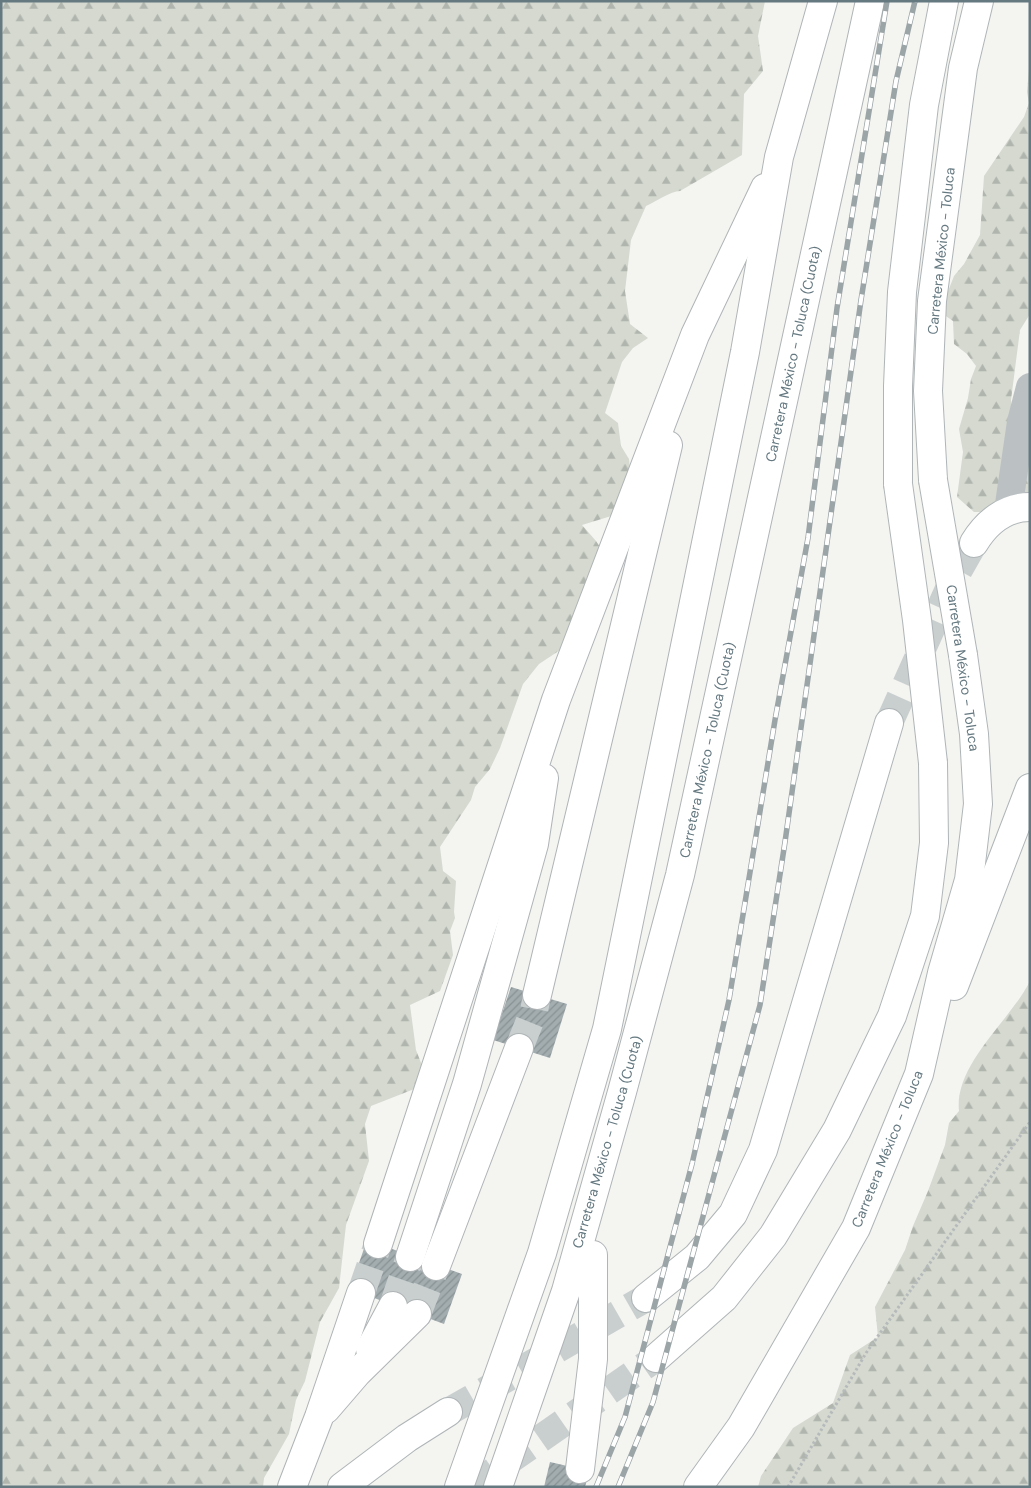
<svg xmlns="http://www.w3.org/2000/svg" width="1031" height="1488" font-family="'DM Sans',sans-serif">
<defs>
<pattern id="forest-firs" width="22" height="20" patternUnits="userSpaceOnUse" patternTransform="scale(1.25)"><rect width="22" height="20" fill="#d5d9d0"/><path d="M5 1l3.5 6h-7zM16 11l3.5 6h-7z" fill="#b0b5ae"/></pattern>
<pattern id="building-hatch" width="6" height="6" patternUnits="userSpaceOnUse" patternTransform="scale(1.25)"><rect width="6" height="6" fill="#a3adb0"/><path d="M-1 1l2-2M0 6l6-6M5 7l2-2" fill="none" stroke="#889294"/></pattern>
</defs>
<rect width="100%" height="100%" fill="#f4f4f1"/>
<g fill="url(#forest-firs)">
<path d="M 1,1 L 765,1 L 758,36 L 763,71 L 744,94 L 742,155 L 680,191 C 671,191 655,202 646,206 L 631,240 L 625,291 L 630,324 L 648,338 L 633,348 L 622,362 L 605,413 L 618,423 L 621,446 L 629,459 L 634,509 L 582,525 L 596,541 L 604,553 L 595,578 L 601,623 L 539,664 L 523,684 L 500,748 L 490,769 L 475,787 L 471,800 L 440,847 L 443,871 L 456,881 L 454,912 L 455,918 L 450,931 L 453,955 L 440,991 L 410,1005 L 416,1050 L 425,1073 L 427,1084 L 371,1106 L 365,1124 L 369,1161 L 346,1225 L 339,1288 L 320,1322 L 305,1381 L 296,1400 L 289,1434 L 264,1478 L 263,1487 L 1,1487 Z"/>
<polygon points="1030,58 1030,314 1020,330 1011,400 1012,411 1030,408 1030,515 1025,512 974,512 957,497 963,452 959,429 968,398 971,379 976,366 967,354 954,344 953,321 940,312 954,276 964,264 980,235 984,176 1024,117 1029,103 1027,92"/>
<path d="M 1030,981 L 1030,1487 L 758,1487 L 761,1476 L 793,1428 L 833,1403 L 850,1355 L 878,1337 L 875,1307 L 905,1250 L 913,1226 L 928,1191 L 945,1145 L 949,1123 L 959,1111 C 954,1064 1011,1020 1030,981 Z"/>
</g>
<g fill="url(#building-hatch)">
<polygon points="511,987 567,1004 550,1058 493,1040"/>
<polygon points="367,1240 462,1274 444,1324 350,1289"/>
<polygon points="550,1462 589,1471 585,1487 544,1487"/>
</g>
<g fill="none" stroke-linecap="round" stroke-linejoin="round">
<g stroke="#c9cfcf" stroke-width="28" stroke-dasharray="28 14" stroke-linecap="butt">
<polyline points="889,723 952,582 974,543"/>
<polyline points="448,1412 646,1298"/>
<polyline points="471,1487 656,1358"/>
</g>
<g stroke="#c9cfcf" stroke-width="28" stroke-dasharray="28 14" stroke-linecap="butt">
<polyline points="519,1048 534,1011 537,995"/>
<polyline points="361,1293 378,1244"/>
<polyline points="393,1306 410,1257"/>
<polyline points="417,1314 436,1266"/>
</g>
<defs>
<g id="major">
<polyline points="933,480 928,391 932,301 963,68 979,1"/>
<polyline points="898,484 898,386 902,292 924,105 944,1"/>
<path d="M 974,543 C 986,523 1005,507 1030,507"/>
<polyline points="954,986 1030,788"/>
<polyline points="646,1298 697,1257 733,1214 763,1150 889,723"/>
<polyline points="656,1358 724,1298 773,1236 837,1130 892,1016 925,916 934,843 933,763"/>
<polyline points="342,1487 407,1438 448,1412"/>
<polyline points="698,1487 741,1427 856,1228 919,1074 942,973 969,880 978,804 974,734 963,655"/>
</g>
<g id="highway">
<polyline points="537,995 668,445"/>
<polyline points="378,1244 556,700 695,335 765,188"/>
<polyline points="410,1257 467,1084 534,844 544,778"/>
<polyline points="436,1266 519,1048"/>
<polyline points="370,1349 393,1306"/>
<polyline points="326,1409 357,1373 417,1314"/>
<polyline points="580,1469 593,1359 593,1255"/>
<polyline points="292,1487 319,1417 361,1293"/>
<polyline points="459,1487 542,1253 607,1029 745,352 779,157 823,1"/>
<polyline points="498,1487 566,1291 622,1092 680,875 870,1"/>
</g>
</defs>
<use href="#major" stroke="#afb5b7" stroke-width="30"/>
<use href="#highway" stroke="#afb4b6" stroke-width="30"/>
<polyline stroke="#b6babb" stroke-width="3" stroke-dasharray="2.5 2.5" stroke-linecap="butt" points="788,1487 866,1353 1030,1122"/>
<polyline stroke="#bbc1c3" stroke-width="28" points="1008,511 1021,422 1030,387"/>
<use href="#major" stroke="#fff" stroke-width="28"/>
<use href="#highway" stroke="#fff" stroke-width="28"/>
<defs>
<g id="rail">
<polyline points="596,1487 625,1417 692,1164 729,1000 775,720 808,538 837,308 887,1"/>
<polyline points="618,1487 653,1402 760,1005 785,842 861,300 896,81 915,1"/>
</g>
</defs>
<use href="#rail" stroke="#9ba4a7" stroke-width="5.5"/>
<use href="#rail" stroke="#fff" stroke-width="4" stroke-dasharray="11" stroke-linecap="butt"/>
<defs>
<g id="major-bridge">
<polyline points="933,480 963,655"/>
<polyline points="898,484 917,620 933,763"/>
</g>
</defs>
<use href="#major-bridge" stroke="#afb5b7" stroke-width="30" stroke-linecap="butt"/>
<use href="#major-bridge" stroke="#fff" stroke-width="28"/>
</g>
<g text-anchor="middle" stroke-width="5" stroke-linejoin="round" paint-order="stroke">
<g font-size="14" fill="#657980" stroke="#fff">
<text transform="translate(941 251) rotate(-84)" y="5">Carretera México - Toluca</text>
<text transform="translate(793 354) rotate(-78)" y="5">Carretera México - Toluca (Cuota)</text>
<text transform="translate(963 668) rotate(82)" y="5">Carretera México - Toluca</text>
<text transform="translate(707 750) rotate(-78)" y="5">Carretera México - Toluca (Cuota)</text>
<text transform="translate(607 1142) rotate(-74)" y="5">Carretera México - Toluca (Cuota)</text>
<text transform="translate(887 1149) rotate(-68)" y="5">Carretera México - Toluca</text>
</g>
</g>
<rect width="1031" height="1488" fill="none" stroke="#657980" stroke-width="5"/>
</svg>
